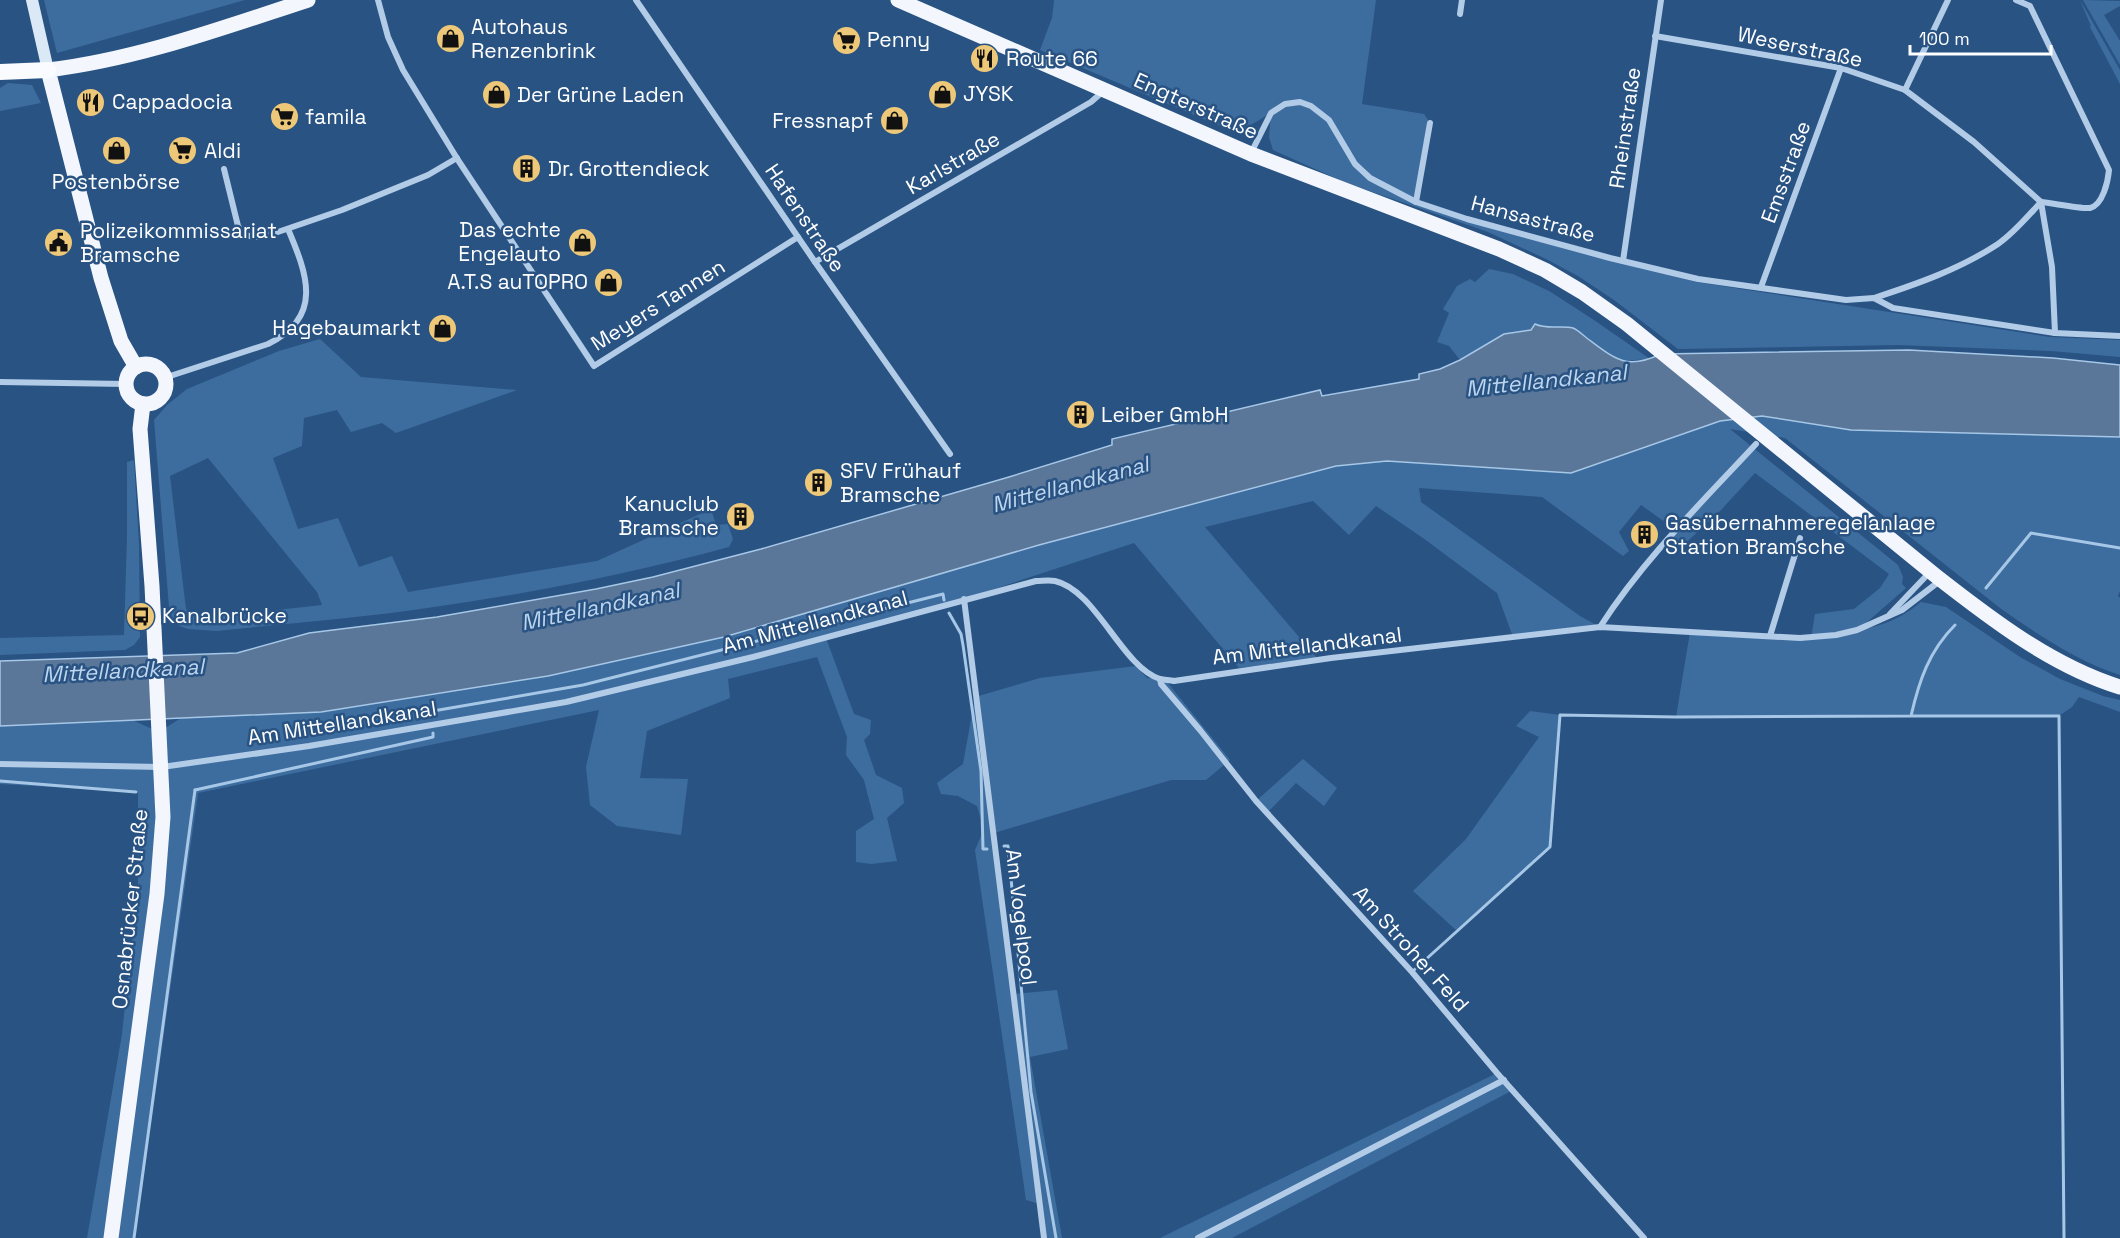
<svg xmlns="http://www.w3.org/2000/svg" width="2120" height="1238" font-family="'Space Grotesk',sans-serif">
<rect width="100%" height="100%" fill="#295383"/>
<g fill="#3d6d9f" fill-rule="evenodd">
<polygon points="44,0 245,0 57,53"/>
<polygon points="1054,0 1376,0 1362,104 1424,114 1430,123 1416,202 1696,282 2050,337 2120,340 2120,357 2051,351 1897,345 1678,349 1614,300 1578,276 1544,258 1488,232 1344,182 1273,150 1269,137 1271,113 1244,129 1225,128 1040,50 1052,18"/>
<polygon points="2080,0 2120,70 2120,84 2090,27 2091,26"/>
<polygon points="2083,0 2120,1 2120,6 2104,15 2120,41 2120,65"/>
<polygon points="8,83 32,85 41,103 0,111 0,88"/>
<polygon points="1489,269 1513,274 1549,291 1594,320 1650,359 1621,361 1613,358 1575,329 1543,328 1535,324 1530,331 1504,334 1460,360 1449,346 1437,342 1449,313 1443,309 1457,286 1470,279 1475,282"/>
<path d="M 320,339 L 361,377 L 517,390 L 396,433 L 382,423 L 351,432 L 337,410 L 304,418 L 302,446 L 273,458 L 298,529 L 338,518 L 359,567 L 392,556 L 408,592 L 597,561 L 711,509 L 716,525 L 728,524 L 733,539 L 729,547 C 633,573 533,593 434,607 C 362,618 289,623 217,631 L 188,629 L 174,624 L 169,607 L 154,420 L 167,405 L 187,389 L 279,351 ZM 208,458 L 317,592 L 322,605 L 203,618 L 186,609 L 170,476 Z"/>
<path d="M 1762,416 L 1851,430 L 2120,437 L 2120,591 L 2118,596 L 2120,598 L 2120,675 C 2077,661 2037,634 2000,608 L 1785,438 L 1730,429 L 1898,565 L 1903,577 L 1902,584 L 1906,588 L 1858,630 C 1885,625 1900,619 1921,602 L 1946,607 L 2020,657 L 2060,679 L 2103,696 L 2120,700 L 2120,712 L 2079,697 L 2072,707 L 2059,716 L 1676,717 L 1690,632 L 1811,638 L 1815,614 L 1854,609 L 1880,588 L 1889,574 L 1755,473 L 1721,510 L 1676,552 L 1665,544 L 1676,530 L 1641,505 L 1619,532 L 1629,551 L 1623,556 L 1542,497 L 1419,488 L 1421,502 L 1580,616 L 1600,627 L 1513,637 L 1497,593 L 1423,538 L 1376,506 L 1349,535 L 1313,501 L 1205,527 L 1317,658 L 1239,668 L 1134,543 L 964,599 L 826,638 L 854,714 L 871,720 L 870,734 L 864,740 L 876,775 L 902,788 L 904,803 L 887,818 L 897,861 L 871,864 L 856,862 L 856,831 L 874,819 L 864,780 L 846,755 L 847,737 L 817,657 L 728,679 L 730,698 L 647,731 L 640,778 L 688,779 L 681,835 L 617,826 L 590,805 L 586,767 L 599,710 L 198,793 L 135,1238 L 87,1238 L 122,1034 L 138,886 L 138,792 L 0,784 L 0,726 L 132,720 L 159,732 L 181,718 L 321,712 L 548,676 L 724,637 L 1039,545 L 1336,466 L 1387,461 L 1571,473 L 1720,421 Z"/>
<polygon points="134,460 139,545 140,637 134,645 125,650 0,655 0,638 124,635 127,536 127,462"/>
<polygon points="1136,666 1147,678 1163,677 1230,760 1206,780 1171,780 994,833 1014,994 1057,990 1068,1049 1030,1057 1062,1238 1044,1238 1040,1204 1026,1200 975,850 984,829 977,806 958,796 941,794 937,783 963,764 975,697 1040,678"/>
<polygon points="1530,711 1560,715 1550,847 1456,930 1413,891 1466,839 1539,737 1516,726"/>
<polygon points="1303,759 1337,788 1324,806 1296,783 1267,813 1256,801"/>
<polygon points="1497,1073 1513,1090 1232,1238 1160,1238"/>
</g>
<path fill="#5a7698" stroke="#a7c7e7" stroke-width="1.5" d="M 1535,324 C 1548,330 1560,325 1573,328 C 1578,330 1584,336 1588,339 C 1616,360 1627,370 1661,354 L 1909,350 L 2053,358 L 2120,365 L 2120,437 L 1851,430 L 1762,416 L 1720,421 L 1571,473 L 1387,461 L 1336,466 L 1039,545 L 724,637 L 548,676 L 321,712 L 0,726 L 0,661 L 237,653 L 309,633 L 437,617 L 596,589 L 653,577 L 761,549 L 1009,477 L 1112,445 L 1112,439 L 1320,390 L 1322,396 L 1419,379 L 1419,374 L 1440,369 L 1460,360 L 1504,334 L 1531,330 Z"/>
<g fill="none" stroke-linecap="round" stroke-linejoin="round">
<g stroke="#a7c7e7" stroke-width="3">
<polyline points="1986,588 2031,533 2120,548"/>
<polyline points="949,613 961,634 963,645 981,771 983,849 987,849"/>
<polyline points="433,716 433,711 583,685 943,594 944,600"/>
<polyline points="1912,716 2059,716 2064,1238"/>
<polyline points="0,781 136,792"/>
<polyline points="195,790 433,737 433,733"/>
<polyline points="1004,846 1008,846 1031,1092 1056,1238"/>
<path d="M 1413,971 L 1550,847 L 1560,715 L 1676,717 L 1911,716 C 1919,681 1929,651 1955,625"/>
<polyline points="134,1238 195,790"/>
</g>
<g stroke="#b2cbe7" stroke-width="6">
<polyline points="378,0 388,37 403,70 458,160 594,366 798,237"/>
<polyline points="636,0 815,262 950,454"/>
<path d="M 2016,0 L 2030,6 L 2109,170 C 2108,181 2103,205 2090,208 C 2081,209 2052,203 2041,202"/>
<polyline points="1460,14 1462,0"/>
<polyline points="1655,36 1841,68 1905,90 1974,142 2041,202"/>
<polyline points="1905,90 1948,0"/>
<polyline points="1251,153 1271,113 1285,104 1300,102 1311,106 1329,120 1355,164 1370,178 1416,202 1467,219 1610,258 1698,279 1846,300 1874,298 1893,308 2055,333 2120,336"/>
<polyline points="224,169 238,226 244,235 255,237 272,234 342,210 428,175 457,158"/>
<polyline points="1416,202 1430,123"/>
<polyline points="2041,202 2052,267 2055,333"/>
<polyline points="1623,261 1661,0"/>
<polyline points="815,262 1091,102 1099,95 1101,90"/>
<polyline points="1761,287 1841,68"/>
<path d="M 1874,298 C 1917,284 1960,269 1998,244 C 2014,233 2028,216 2041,202"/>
<path d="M 164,378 L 268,344 C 324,317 307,274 288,229"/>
<polyline points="0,382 126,384"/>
<polyline points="964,599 1044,1238"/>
<polyline points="1890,614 1930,572"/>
<path d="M 1600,627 C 1643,560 1702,502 1756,444"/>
<polyline points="1770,636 1800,538"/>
<polyline points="1160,679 1161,684 1200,730 1256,801 1412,972 1497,1073 1644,1238"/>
<path d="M 0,764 L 162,767 L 309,746 L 566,702 L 753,657 L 1036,581 C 1042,581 1049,580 1055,581 C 1096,590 1122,667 1160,679 C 1164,680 1170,680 1174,681 L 1331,658 L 1600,627 L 1800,638 L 1836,635 L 1857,630 L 1902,610 L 1941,580"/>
<polyline points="1198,1238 1504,1080"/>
</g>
<polyline stroke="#dbe8f6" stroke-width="12" points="32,0 48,70"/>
<g stroke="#f3f7fd" stroke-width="15">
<path d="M 898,0 L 1251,154 L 1499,249 L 1545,270 L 1582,292 L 1627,324 L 1936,576 C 1991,619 2052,666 2120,687"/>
<circle cx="146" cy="384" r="20"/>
<path d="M 136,367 L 121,341 L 101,278 L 48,70 C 138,59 222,28 308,0"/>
<polyline points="111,1238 157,894 163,817 152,586 140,429 143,404"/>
</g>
<polyline stroke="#f9fbfe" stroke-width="16" points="0,72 48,70"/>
</g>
<defs>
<symbol id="shop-disc" viewBox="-11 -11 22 22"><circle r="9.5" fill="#eec879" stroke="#295383"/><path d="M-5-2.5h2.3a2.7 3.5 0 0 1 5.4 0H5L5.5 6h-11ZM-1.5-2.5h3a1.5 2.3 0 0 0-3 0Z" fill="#111"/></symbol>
<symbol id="supermarket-disc" viewBox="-11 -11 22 22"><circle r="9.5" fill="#eec879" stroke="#295383"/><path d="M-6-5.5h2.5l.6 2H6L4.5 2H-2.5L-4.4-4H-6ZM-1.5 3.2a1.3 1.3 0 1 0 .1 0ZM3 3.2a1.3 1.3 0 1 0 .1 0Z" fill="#111"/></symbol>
<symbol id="restaurant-disc" viewBox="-11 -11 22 22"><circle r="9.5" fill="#eec879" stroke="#295383"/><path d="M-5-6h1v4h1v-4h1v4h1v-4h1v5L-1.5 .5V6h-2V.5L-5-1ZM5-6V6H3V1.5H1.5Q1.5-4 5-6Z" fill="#111"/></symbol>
<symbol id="building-disc" viewBox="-11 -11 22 22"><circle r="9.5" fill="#eec879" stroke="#295383"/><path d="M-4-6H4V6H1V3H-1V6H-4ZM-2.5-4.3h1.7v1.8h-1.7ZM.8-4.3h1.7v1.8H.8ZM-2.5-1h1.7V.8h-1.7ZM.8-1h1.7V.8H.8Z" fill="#111"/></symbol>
<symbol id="civic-disc" viewBox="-11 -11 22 22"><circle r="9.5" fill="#eec879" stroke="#295383"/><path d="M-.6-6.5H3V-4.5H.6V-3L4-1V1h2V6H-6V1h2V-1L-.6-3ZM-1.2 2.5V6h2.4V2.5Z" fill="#111"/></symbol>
<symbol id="bus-disc" viewBox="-11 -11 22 22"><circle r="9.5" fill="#eec879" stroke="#295383"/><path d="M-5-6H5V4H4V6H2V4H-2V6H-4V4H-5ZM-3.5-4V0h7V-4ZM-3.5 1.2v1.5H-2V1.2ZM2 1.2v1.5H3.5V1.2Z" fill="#111"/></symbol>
</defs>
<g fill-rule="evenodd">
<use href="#shop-disc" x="434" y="22" width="33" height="33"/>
<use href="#supermarket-disc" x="830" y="24" width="33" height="33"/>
<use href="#restaurant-disc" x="968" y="42" width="33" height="33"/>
<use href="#shop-disc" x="926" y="78" width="33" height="33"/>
<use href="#shop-disc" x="480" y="78" width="33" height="33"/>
<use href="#restaurant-disc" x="74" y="86" width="33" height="33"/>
<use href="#supermarket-disc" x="268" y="100" width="33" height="33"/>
<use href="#shop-disc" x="878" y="104" width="33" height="33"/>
<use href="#shop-disc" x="100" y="134" width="33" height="33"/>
<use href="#supermarket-disc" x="166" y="134" width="33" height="33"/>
<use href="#building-disc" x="510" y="152" width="33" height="33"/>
<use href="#shop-disc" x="566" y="226" width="33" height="33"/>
<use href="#civic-disc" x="42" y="226" width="33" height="33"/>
<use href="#shop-disc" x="592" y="266" width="33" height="33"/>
<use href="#shop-disc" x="426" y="312" width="33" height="33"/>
<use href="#building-disc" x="1064" y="398" width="33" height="33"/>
<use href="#building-disc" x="802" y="466" width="33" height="33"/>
<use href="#building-disc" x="724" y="500" width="33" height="33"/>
<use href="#building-disc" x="1628" y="518" width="33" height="33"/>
<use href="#bus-disc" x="124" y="600" width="33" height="33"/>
</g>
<g text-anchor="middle" stroke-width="5" stroke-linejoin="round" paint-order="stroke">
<g font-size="21" fill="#fff" stroke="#295383" text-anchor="start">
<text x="471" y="34">Autohaus<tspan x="471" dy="24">Renzenbrink</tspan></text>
<text x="867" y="47">Penny</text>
<text x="1006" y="66">Route 66</text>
<text x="963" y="101">JYSK</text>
<text x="517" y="102">Der Grüne Laden</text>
<text x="112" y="109">Cappadocia</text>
<text x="305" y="124">famila</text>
<text x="873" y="128" text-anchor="end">Fressnapf</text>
<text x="204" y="158">Aldi</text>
<text x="548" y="176">Dr. Grottendieck</text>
<text x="116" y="189" text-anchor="middle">Postenbörse</text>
<text x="561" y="237" text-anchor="end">Das echte<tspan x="561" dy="24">Engelauto</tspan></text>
<text x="80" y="238">Polizeikommissariat<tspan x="80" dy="24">Bramsche</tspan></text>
<text x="588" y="289" text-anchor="end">A.T.S auTOPRO</text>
<text x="421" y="335" text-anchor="end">Hagebaumarkt</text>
<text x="1101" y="422">Leiber GmbH</text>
<text x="840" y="478">SFV Frühauf<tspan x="840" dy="24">Bramsche</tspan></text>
<text x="719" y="511" text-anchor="end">Kanuclub<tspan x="719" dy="24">Bramsche</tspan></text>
<text x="1665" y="530">Gasübernahmeregelanlage<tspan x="1665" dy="24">Station Bramsche</tspan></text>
<text x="162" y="623">Kanalbrücke</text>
</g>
<g font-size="21" fill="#fff" stroke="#295383">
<text transform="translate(1800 47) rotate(12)" y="7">Weserstraße</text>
<text transform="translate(1196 106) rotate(24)" y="7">Engterstraße</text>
<text transform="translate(1625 128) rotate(-82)" y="7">Rheinstraße</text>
<text transform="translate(953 163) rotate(-30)" y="7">Karlstraße</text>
<text transform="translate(1786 172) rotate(-70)" y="7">Emsstraße</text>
<text transform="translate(805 218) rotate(56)" y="7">Hafenstraße</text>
<text transform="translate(1533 219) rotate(15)" y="7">Hansastraße</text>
<text transform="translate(658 305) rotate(-32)" y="7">Meyers Tannen</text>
<text transform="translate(815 622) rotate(-15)" y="7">Am Mittellandkanal</text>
<text transform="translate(1307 646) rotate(-7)" y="7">Am Mittellandkanal</text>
<text transform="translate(342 723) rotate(-9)" y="7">Am Mittellandkanal</text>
<text transform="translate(130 909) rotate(-84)" y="7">Osnabrücker Straße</text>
<text transform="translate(1021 917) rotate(83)" y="7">Am Vogelpool</text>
<text transform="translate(1411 949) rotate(48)" y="7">Am Stroher Feld</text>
</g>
<g font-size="22" font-style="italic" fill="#bed5ee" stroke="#295383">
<text transform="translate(1546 380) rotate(-6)" y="8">Mittellandkanal</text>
<text transform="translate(1070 484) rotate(-15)" y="8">Mittellandkanal</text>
<text transform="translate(600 606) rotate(-12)" y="8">Mittellandkanal</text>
<text transform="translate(123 670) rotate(-3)" y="8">Mittellandkanal</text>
</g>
</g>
<path d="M1910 45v9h141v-9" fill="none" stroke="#ffffff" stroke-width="3"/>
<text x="1919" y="45" font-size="18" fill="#ffffff" stroke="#295383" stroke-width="4.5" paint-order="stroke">100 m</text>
</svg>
